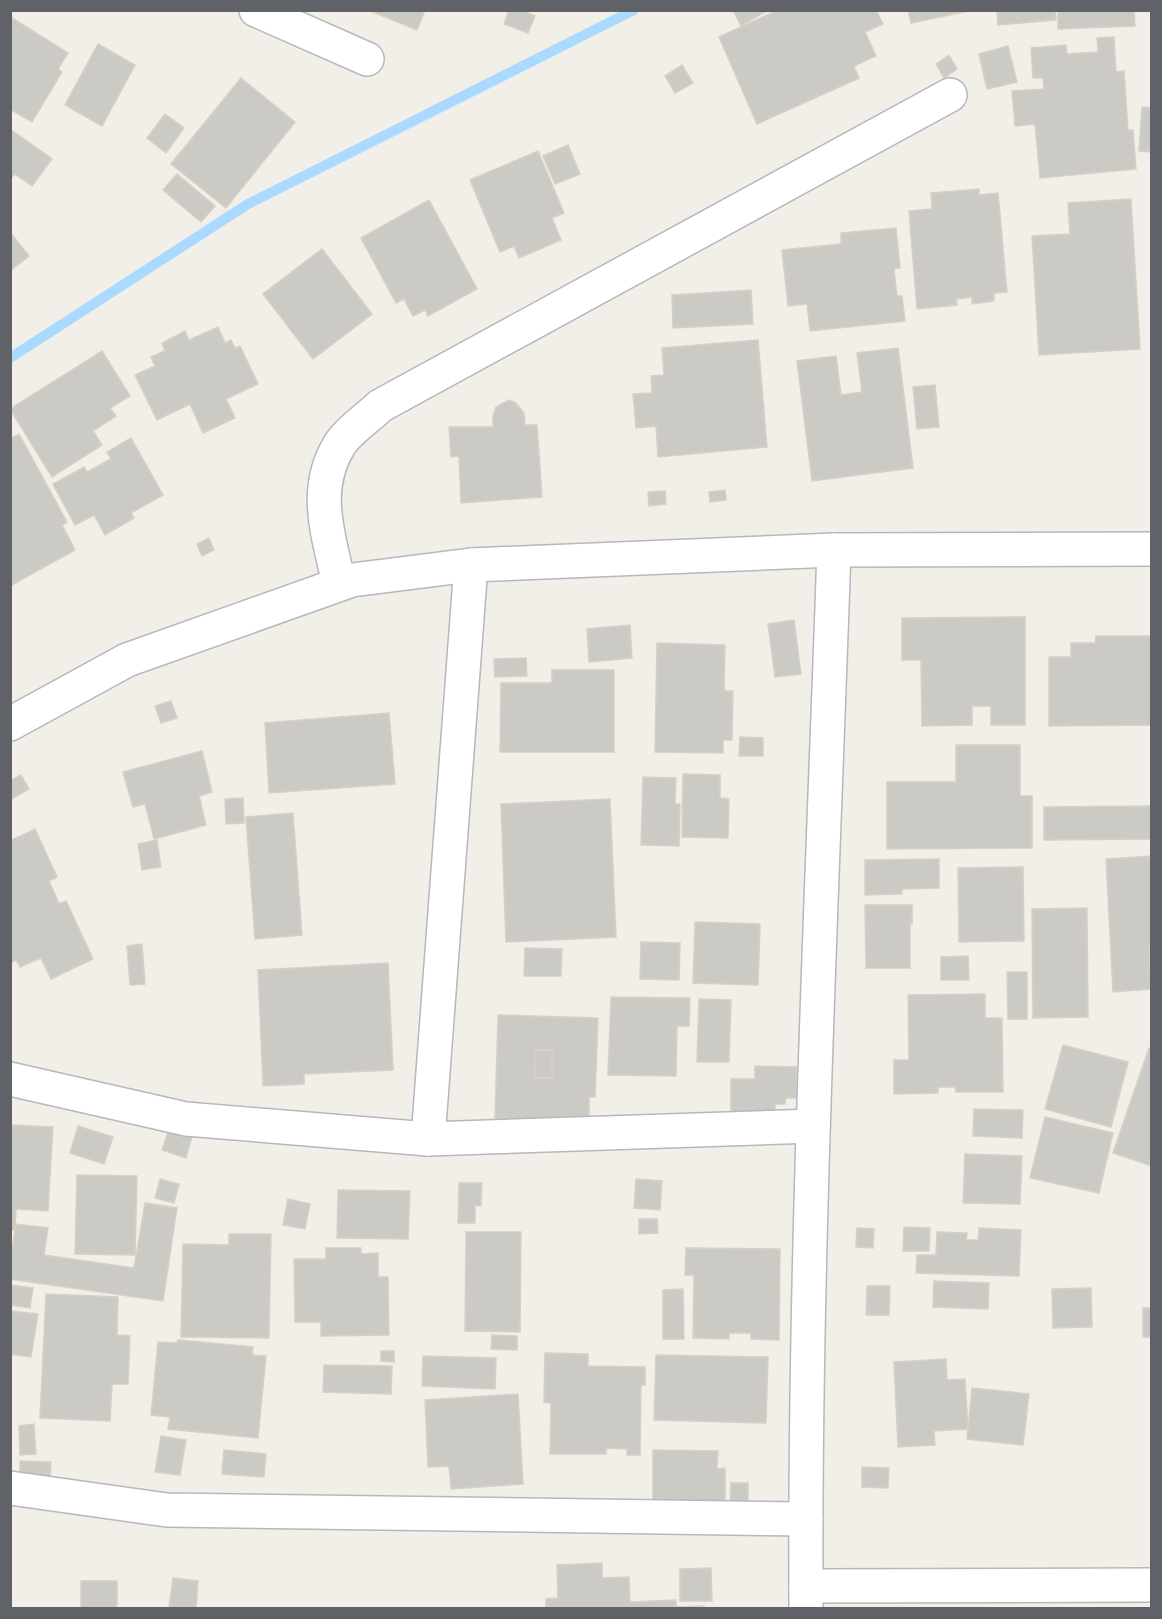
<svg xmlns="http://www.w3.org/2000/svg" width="1162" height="1619" font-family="Rubik,sans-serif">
<rect width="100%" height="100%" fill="#f1efe8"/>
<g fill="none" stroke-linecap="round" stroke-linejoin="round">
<polyline stroke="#aadaff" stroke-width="10" points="10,358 248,204 634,10"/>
</g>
<g fill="#cccac5" stroke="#d6d1c6" stroke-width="1.5" fill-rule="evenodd">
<polygon points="368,10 425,10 417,30"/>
<polygon points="509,10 522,10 535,16 528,33 504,24"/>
<polygon points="733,10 768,10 741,26"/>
<polygon points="778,10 876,10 883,24 865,32 876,56 854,66 859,78 757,124 719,37"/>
<polygon points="908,10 973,10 911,23"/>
<polygon points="997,10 1055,10 1056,20 998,25"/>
<polygon points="1058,10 1134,10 1135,26 1058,29"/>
<polygon points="12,18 68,53 58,69 62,72 32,122 10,109 10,21"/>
<polygon points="1114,37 1116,72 1124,71 1128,130 1133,130 1136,169 1040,178 1035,124 1015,126 1012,91 1044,89 1043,78 1033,78 1031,48 1066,45 1067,54 1098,52 1097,38"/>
<polygon points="98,44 135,65 102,126 65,105"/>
<polygon points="1008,46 1017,82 987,89 979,54"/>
<polygon points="949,55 957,69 944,78 936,64"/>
<polygon points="682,65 693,83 675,93 665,76"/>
<polygon points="241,78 295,122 226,208 171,164"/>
<polygon points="1142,107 1152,108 1152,152 1139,151"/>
<polygon points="165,114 184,128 166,153 147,138"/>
<polygon points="10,129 52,159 32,186 15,174 10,179"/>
<polygon points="568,145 580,174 555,184 543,156"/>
<polygon points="538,151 564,213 552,218 561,240 519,258 514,246 500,252 470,180"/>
<polygon points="177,174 215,206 201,222 163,190"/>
<polygon points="979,189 979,195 998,193 1007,292 994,293 994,301 972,304 972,297 956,299 957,305 917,309 909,211 932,209 931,193"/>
<polygon points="1131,199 1140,349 1039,355 1032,236 1070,234 1068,203"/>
<polygon points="429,200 477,289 428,316 425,310 413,316 404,299 396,303 361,238"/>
<polygon points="896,228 900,268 894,269 897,296 902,296 905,321 810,331 807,304 788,306 782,250 841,244 841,233"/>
<polygon points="10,232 29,256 10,271"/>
<polygon points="322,249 372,314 313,359 263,294"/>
<polygon points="751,290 753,324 673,328 672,295"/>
<polygon points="218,327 225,343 231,340 235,348 240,346 258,384 226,399 235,418 203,433 190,404 157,420 135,375 155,366 151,357 165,351 162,343 185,331 189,340"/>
<polygon points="758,340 767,447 658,457 656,426 636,428 633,394 652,393 651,376 664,375 662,348"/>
<polygon points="898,348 913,468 812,481 797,361 836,356 841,395 862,392 857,353"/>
<polygon points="102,351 130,396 110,408 116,416 93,431 102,445 52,477 10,409"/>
<polygon points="935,385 939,427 917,429 913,387"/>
<polygon points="509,400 516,403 524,413 525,425 537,425 542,497 461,503 459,456 451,457 449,427 493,427 493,416 496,407"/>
<polygon points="19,434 67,522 62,525 75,550 10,586 10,439"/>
<polygon points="131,438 163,495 131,513 134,518 105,535 94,515 75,525 53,484 84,467 87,472 111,459 107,452"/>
<polygon points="725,490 726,500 710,502 709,492"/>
<polygon points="665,491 666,504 649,506 648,492"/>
<polygon points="209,538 214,550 202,556 197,544"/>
<polygon points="1025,617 1025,725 991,725 991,706 972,706 972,725 922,726 921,660 902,660 902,618"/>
<polygon points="794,620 801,674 775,677 768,624"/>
<polygon points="630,625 632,658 589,662 587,629"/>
<polygon points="1096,636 1152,636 1152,725 1049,726 1049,657 1071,657 1071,643 1095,643"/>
<polygon points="657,643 725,645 724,691 733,691 732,740 723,740 723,753 655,752"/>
<polygon points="526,658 527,676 495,677 494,659"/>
<polygon points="552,670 614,670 614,752 500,752 501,683 552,683"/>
<polygon points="171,701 177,718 161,723 155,706"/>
<polygon points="389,713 395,784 269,793 265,723"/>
<polygon points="740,737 763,738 763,756 739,756"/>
<polygon points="956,745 1020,745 1020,796 1032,796 1032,848 887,849 887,782 956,782"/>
<polygon points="202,751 212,792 199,796 206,825 154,839 145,804 133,807 123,772"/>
<polygon points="683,774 720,775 720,798 729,799 728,838 682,837"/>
<polygon points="21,775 29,789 10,800 10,781"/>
<polygon points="643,777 676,778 675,804 680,804 679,846 641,845"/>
<polygon points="243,798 244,823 226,824 225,799"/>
<polygon points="610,799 616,937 506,942 501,804"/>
<polygon points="1151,806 1151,839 1044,840 1044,807"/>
<polygon points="293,813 302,935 255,939 246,817"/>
<polygon points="35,829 57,877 49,881 59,904 66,901 93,959 51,979 41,958 20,967 16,960 10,963 10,841"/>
<polygon points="157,840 161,867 142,870 138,844"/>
<polygon points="1152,856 1152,945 1149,945 1151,989 1113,992 1106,859"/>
<polygon points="939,859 939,888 902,889 902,894 865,895 865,860"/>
<polygon points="1023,867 1024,941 959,942 958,868"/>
<polygon points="865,905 912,905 912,924 910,923 910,968 866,968"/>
<polygon points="1087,908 1088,1017 1033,1018 1032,909"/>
<polygon points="695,922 760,924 758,985 693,983"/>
<polygon points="641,942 680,943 679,980 640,979"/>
<polygon points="142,944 145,984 130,985 127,946"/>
<polygon points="525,948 562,949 561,976 524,976"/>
<polygon points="968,956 969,980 941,980 941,957"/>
<polygon points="388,963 393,1070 304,1074 304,1084 263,1086 258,970"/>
<polygon points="1007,972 1027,972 1027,1019 1008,1019"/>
<polygon points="985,994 985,1018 1002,1018 1003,1092 956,1092 955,1087 938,1087 938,1093 894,1094 894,1060 909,1060 908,995"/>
<polygon points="611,997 690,998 689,1026 677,1026 676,1076 608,1075"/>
<polygon points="699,999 731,1000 729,1062 697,1062"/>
<path d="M 498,1015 L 598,1018 L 595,1097 L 589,1097 L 589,1121 L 495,1119 ZM 536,1050 L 552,1050 L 552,1078 L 535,1078 Z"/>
<polygon points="1063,1045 1128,1062 1111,1127 1045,1109"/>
<polygon points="1149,1048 1152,1049 1152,1166 1113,1153"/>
<polygon points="536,1050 552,1050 552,1078 535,1078"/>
<polygon points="755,1066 797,1067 796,1098 786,1098 785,1104 775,1104 775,1114 731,1114 731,1079 755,1079"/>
<polygon points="974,1109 1023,1110 1022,1138 973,1136"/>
<polygon points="1045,1117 1113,1133 1099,1193 1030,1178"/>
<polygon points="10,1125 53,1127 48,1211 16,1209 15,1230 10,1230"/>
<polygon points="78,1126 113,1137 104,1164 70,1153"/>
<polygon points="169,1129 192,1136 186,1158 162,1150"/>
<polygon points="965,1154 1022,1156 1020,1204 963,1203"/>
<polygon points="77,1175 137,1176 135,1255 75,1254"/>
<polygon points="160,1179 179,1184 174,1203 155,1198"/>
<polygon points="636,1179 662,1181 660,1210 634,1208"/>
<polygon points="459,1183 482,1183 481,1206 475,1205 475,1223 458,1223"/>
<polygon points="338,1190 410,1191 408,1239 337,1238"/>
<polygon points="288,1199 310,1204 305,1229 283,1225"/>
<polygon points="145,1203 177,1208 163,1301 10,1279 10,1249 12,1249 16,1224 48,1228 44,1255 134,1268"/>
<polygon points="639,1219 657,1219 658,1233 639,1234"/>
<polygon points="904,1227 930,1228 929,1251 903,1251"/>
<polygon points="857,1228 874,1229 873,1248 856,1247"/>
<polygon points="979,1228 1021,1230 1019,1276 916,1273 917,1255 936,1255 937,1232 967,1233 966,1240 978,1240"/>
<polygon points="466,1232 521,1232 520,1332 465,1331"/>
<polygon points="229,1234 271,1234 269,1338 181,1337 183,1244 229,1245"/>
<polygon points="326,1248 361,1248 361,1254 378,1253 378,1277 388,1277 389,1335 321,1336 321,1322 295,1322 294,1259 326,1259"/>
<polygon points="686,1248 780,1249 779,1340 751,1339 751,1333 729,1333 729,1339 693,1338 694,1275 685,1275"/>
<polygon points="934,1281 989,1283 988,1309 933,1307"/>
<polygon points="10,1285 33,1288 30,1308 10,1305"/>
<polygon points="867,1286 890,1286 889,1315 866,1315"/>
<polygon points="1091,1288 1092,1327 1053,1328 1052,1289"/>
<polygon points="683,1289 684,1339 663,1339 663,1290"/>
<polygon points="46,1294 118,1297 117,1335 130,1336 128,1384 112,1384 110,1421 40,1418"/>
<rect x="1143" y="1308" width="9" height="29"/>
<polygon points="10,1311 38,1314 31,1357 10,1354"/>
<polygon points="492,1335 517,1336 517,1350 491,1349"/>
<polygon points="178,1340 253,1347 252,1355 266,1356 258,1438 168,1429 170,1417 151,1415 158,1342 177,1343"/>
<polygon points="381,1351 394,1351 394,1362 381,1361"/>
<polygon points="545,1353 588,1354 588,1366 645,1367 645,1385 641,1385 640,1455 627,1455 627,1449 606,1448 606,1454 550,1454 551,1403 544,1402"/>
<polygon points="656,1355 768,1357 766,1423 654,1420"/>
<polygon points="423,1356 496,1358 495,1389 422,1386"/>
<polygon points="946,1359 947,1380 965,1379 968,1429 934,1431 935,1445 898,1447 894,1362"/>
<polygon points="324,1365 392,1366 391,1394 323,1392"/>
<polygon points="972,1388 1029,1394 1023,1445 967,1439"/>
<polygon points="518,1394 523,1484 451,1489 449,1466 428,1467 425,1400"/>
<polygon points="34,1424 36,1454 20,1455 19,1426"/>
<polygon points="161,1436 186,1440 180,1475 155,1472"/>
<polygon points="224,1450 266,1454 264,1477 222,1474"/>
<polygon points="653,1450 718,1451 717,1469 725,1468 725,1504 653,1504"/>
<polygon points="20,1461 51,1462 50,1478 20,1477"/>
<polygon points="862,1467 889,1468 888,1488 862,1487"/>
<polygon points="731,1483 748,1483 748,1505 730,1505"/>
<polygon points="602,1563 602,1578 629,1577 630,1602 676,1600 676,1607 704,1606 704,1608 546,1608 546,1599 558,1598 557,1565"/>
<polygon points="711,1568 712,1601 680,1601 680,1569"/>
<polygon points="173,1578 198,1581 196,1608 169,1608"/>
<rect x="81" y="1581" width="36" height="27"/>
</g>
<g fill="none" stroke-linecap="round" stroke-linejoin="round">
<defs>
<g id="street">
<polyline points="256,10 367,59"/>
<path d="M 339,584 C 329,536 311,490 340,444 C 348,431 369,417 380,406 L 950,95"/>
<polyline points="10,724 127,660 352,580 471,565 834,550 1152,549"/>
<polyline points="10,1079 186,1119 428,1139 813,1126"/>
<polyline points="428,1139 471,565"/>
<polyline points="10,1488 167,1510 806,1519"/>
<polyline points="806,1586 1152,1585"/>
<path d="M 806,1608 C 804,1256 822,902 834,550"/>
</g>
</defs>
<use href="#street" stroke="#b5b8bc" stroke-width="36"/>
<use href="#street" stroke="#fff" stroke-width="33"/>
</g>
<rect width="1162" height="1619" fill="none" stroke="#5f6368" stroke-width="24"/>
</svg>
